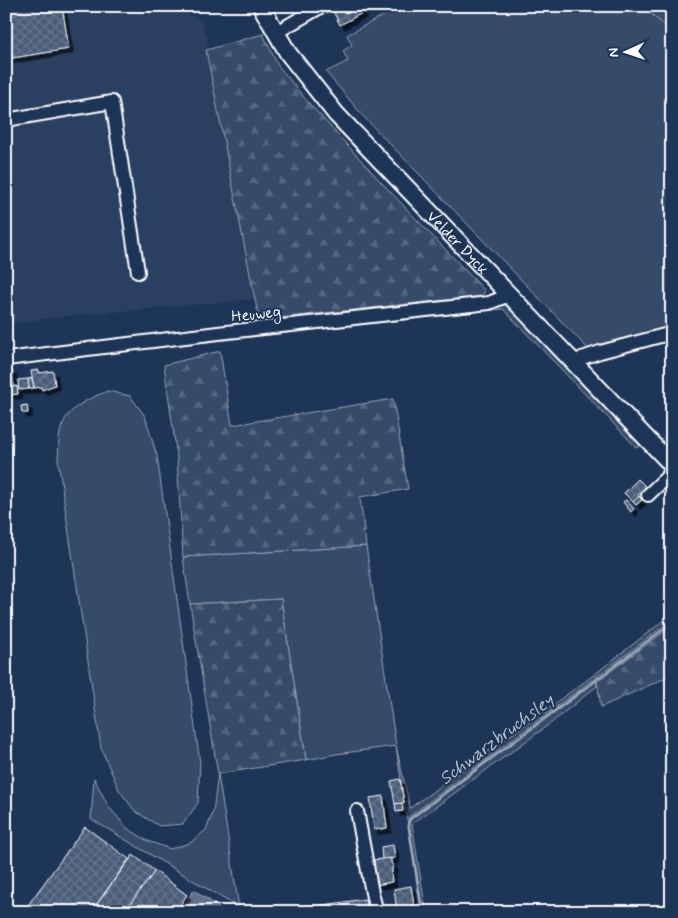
<svg xmlns="http://www.w3.org/2000/svg" width="678" height="918" font-family="Mynerve,sans-serif">
<defs>
<pattern id="forest-firs" width="22" height="20" patternUnits="userSpaceOnUse" patternTransform="scale(1.25)"><rect width="22" height="20" fill="#364b69"/><path d="M5 1l3.5 6h-7zM16 11l3.5 6h-7z" fill="#546680"/></pattern>
<pattern id="building-cross-hatch" width="8" height="8" patternUnits="userSpaceOnUse" patternTransform="scale(1.25)"><rect width="8" height="8" fill="#4a5d79"/><path d="M0 0l8 8M0 8l8-8" fill="none" stroke="#65758d"/></pattern>
<filter id="shadow"><feDropShadow dx="4.5" dy="4.5" stdDeviation="0" flood-color="#0009"/></filter>
</defs>
<rect width="100%" height="100%" fill="#1d3557"/>
<filter id="ink" filterUnits="userSpaceOnUse"><feTurbulence type="fractalNoise" baseFrequency=".02" numOctaves="2"/><feDisplacementMap in="SourceGraphic" scale="10" xChannelSelector="R" yChannelSelector="G"/><feConvolveMatrix kernelMatrix="1 2 1 2 8 2 1 2 1" color-interpolation-filters="sRGB"/></filter>
<g filter="url(#ink)">
<polygon fill="#2a4161" points="6,6 175,6 201,21 208,40 206,50 256,299 47,318 6,325"/>
<g fill="#364b69" stroke="#9aa5b4">
<polygon points="401,6 642,6 672,32 672,330 590,351 363,116 326,72 348,61 343,51 352,45 347,35"/>
<polygon points="504,303 509,304 640,441 640,445 637,448 503,309 161,347 161,345"/>
<path d="M 108,391 L 130,396 L 145,416 L 157,456 L 200,763 L 198,803 L 183,824 L 159,826 L 135,811 L 119,790 L 101,748 L 58,460 C 59,450 58,438 61,429 C 66,408 90,398 108,391 Z"/>
<polygon points="366,546 396,746 410,808 591,677 672,614 672,620 410,816 407,820 396,746 336,754 306,760 281,599 190,604 183,557"/>
<polygon points="597,681 597,686 551,723 412,824 426,912 423,912 409,823 411,819"/>
<polygon points="218,774 239,908 91,819 94,778 108,806 127,828 148,841 170,849 190,843 206,830 213,812"/>
</g>
<g fill="url(#forest-firs)" stroke="#9aa5b4">
<polygon points="642,6 658,6 669,16 672,18 672,32"/>
<polygon points="263,34 277,64 307,101 381,182 485,291 482,296 259,320 206,50"/>
<polygon points="220,351 232,425 393,399 408,489 360,497 366,546 183,557 177,457 164,365"/>
<polygon points="281,599 306,760 218,774 190,604"/>
<polygon points="672,626 672,675 601,707 597,681"/>
</g>
<polygon fill="#617289" stroke="#a0aab8" points="194,890 219,907 215,912 179,912"/>
<g fill="none" stroke-linecap="round" stroke-linejoin="round">
<polyline stroke="#a0aab8" stroke-width="2.5" points="422,912 408,822 411,818 672,623"/>
</g>
<g fill="url(#building-cross-hatch)" stroke="#fff" filter="url(#shadow)">
<polygon points="6,6 11,6 12,8 21,6 62,6 69,49 6,59"/>
<polygon points="337,6 361,6 364,12 340,25 332,9"/>
<polygon points="6,370 12,370 14,387 17,386 18,394 10,395 9,388 6,388"/>
<polygon points="39,370 39,373 53,371 55,385 42,390 41,387 34,388 31,371"/>
<polygon points="32,378 34,388 29,389 28,379"/>
<polygon points="28,379 29,389 19,390 18,380"/>
<polygon points="27,405 28,413 22,413 21,406"/>
<polygon points="638,479 646,487 638,495 639,496 633,502 624,493"/>
<polygon points="639,496 642,500 636,505 633,502"/>
<polygon points="626,500 634,509 631,512 623,502"/>
<polygon points="400,779 404,803 395,804 391,781"/>
<polygon points="383,796 387,828 374,830 370,798"/>
<polygon points="402,803 403,811 396,812 395,804"/>
<polygon points="85,827 129,859 91,912 23,912"/>
<polygon points="393,845 395,858 382,860 381,847"/>
<polygon points="133,855 155,871 124,912 91,912"/>
<polygon points="391,858 391,863 393,865 393,867 392,869 392,873 391,873 392,882 376,885 374,860"/>
<polygon points="155,871 187,895 175,912 124,912"/>
<polygon points="411,886 415,912 397,912 394,889"/>
<polygon points="365,899 367,912 310,912 310,907"/>
</g>
<g fill="none" stroke-linecap="round" stroke-linejoin="round">
<defs>
<g id="minor">
<polyline points="275,33 322,6"/>
<polyline points="6,120 112,102 138,272"/>
<polyline points="6,359 218,333 489,303 509,295"/>
<polyline points="575,365 582,358 600,352 672,333"/>
<polyline points="648,495 672,472"/>
<polyline points="357,811 372,893 377,912"/>
</g>
<g id="major">
<path id="s1" d="M 261,6 L 288,53 L 336,114 L 672,465"/>
</g>
</defs>
<use href="#minor" stroke="#fff" stroke-width="16"/>
<use href="#major" stroke="#fff" stroke-width="20"/>
<use href="#minor" stroke="#1d3557" stroke-width="12"/>
<use href="#major" stroke="#1d3557" stroke-width="16"/>
</g>
</g>
<g text-anchor="middle" stroke-width="4" stroke-linejoin="round" paint-order="stroke">
<g font-size="16" fill="#fff" stroke="#1d3557">
<text dy="6" stroke="none"><textPath href="#s1" startOffset="309">Velder Dyck</textPath></text>
<text transform="translate(256 313) rotate(-6)" y="6">Heuweg</text>
</g>
<g font-size="18" font-style="italic" fill="#b8c0ca" stroke="#1d3557">
<text transform="translate(496 739) rotate(-37)" y="6">Schwarzbruchsley</text>
</g>
</g>
<rect width="678" height="918" fill="none" stroke="#1d3557" stroke-width="25"/>
<rect x="12" y="12" width="653" height="893" fill="none" stroke="#fff" stroke-width="2" filter="url(#ink)"/>
<g transform="translate(626 52) rotate(267)" stroke="#1d3557" stroke-width="4" paint-order="stroke">
<path d="M0-4L9 19L0 12L-9 19Z" fill="#ffffff"/>
<text y="-8" font-size="14" font-weight="bold" text-anchor="middle" fill="#ffffff">N</text>
</g>
</svg>
